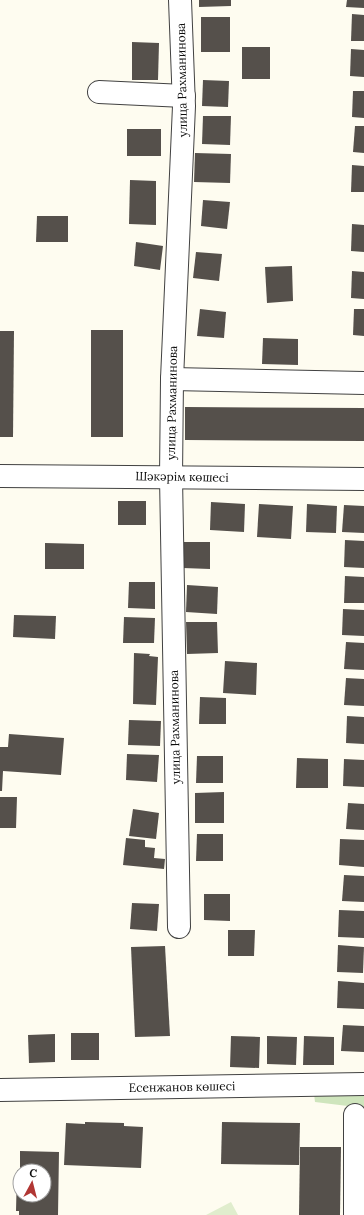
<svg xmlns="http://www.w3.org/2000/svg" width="364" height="1215" font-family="Lora,serif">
<rect width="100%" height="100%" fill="#fefcf0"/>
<polygon fill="#cfe5bd" points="364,1084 364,1108 315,1102 313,1085"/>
<polygon fill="#e0edcd" points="231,1202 238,1215 206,1215"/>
<g fill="#55504b" fill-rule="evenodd">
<polygon points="199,0 231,0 231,6 199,7"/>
<polygon points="347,0 364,0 364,8 346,7"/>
<polygon points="352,14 364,15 364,41 351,41"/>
<rect x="201" y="17" width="29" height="35"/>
<polygon points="132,42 159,43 158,80 132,80"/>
<rect x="242" y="47" width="28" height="32"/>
<polygon points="351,49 364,50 364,77 350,76"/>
<polygon points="203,80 229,81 228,107 202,106"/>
<polygon points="353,91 364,91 364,118 352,117"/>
<polygon points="203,116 231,116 230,145 202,144"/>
<polygon points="355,126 364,126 364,153 353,152"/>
<rect x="127" y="129" width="34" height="27"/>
<polygon points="195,153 231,154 230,183 194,182"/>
<polygon points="352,165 364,166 364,192 351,192"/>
<polygon points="130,180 156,181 156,225 129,224"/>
<polygon points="203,200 230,202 227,229 201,226"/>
<polygon points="37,216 68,216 68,242 36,242"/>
<polygon points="352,224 364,225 364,252 351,251"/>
<polygon points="136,242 163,246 160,270 134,266"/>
<polygon points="196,252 222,254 219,281 193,278"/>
<polygon points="292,266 293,301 267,303 265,267"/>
<polygon points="352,271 364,272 364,299 351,298"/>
<polygon points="200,309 226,312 224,338 197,336"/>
<polygon points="354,309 364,309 364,336 353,335"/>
<rect x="91" y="330" width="32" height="107"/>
<polygon points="0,331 14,331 13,437 0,437"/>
<polygon points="263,338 298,339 298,365 262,364"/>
<polygon points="185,407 364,408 364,441 185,440"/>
<rect x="118" y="501" width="28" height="24"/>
<polygon points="211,502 245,504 244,532 210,530"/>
<polygon points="259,504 293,506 291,539 257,537"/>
<polygon points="307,504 337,506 336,533 306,532"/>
<polygon points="344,505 364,506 364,533 342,532"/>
<polygon points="345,540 364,541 364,568 344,567"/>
<polygon points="183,542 210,542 210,569 183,568"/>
<polygon points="45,543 84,544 84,569 45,569"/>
<polygon points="345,576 364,577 364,603 344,603"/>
<polygon points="129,582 155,582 155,609 128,608"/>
<polygon points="187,585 218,587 217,614 186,612"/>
<polygon points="343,609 364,610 364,636 342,635"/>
<polygon points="14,615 56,616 55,639 13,637"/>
<polygon points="124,617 155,618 154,643 123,643"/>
<polygon points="186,622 217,622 218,653 187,654"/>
<polygon points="346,642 364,643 364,670 344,669"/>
<polygon points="134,653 150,654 149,656 158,657 156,705 133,704"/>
<polygon points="225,661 257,663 256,695 223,693"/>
<polygon points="346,678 364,679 364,706 344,705"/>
<polygon points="200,697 226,698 226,724 199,724"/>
<polygon points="347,716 364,717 364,744 346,743"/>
<polygon points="129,720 161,721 160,746 128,745"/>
<polygon points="9,734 64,738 61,775 3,771 2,791 0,791 0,747 8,747"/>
<polygon points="127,754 159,755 157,782 126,780"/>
<polygon points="197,756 223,756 223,783 196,783"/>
<polygon points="297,758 328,759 328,788 296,788"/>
<polygon points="344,759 364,760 364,787 343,786"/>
<polygon points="224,792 224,823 195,823 195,793"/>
<polygon points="0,797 17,797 16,828 0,828"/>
<polygon points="348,803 364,804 364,830 346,829"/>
<polygon points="133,809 159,813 156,839 129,836"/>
<polygon points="197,834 223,834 223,861 196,861"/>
<polygon points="126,838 145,840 145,847 155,848 154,858 165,859 164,869 123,865"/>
<polygon points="340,839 364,840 364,867 339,865"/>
<polygon points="344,875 364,876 364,902 342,901"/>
<polygon points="204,894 230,894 230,921 204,920"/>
<polygon points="132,903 159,904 157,931 130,929"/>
<polygon points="339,910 364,911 364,938 338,937"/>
<polygon points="228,930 255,930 254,956 228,956"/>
<polygon points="338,945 364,947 363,973 337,972"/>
<polygon points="165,946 170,1036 135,1037 131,947"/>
<polygon points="338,981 364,983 364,1009 337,1008"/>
<polygon points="343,1025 364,1026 364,1052 341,1051"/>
<rect x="71" y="1033" width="28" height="27"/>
<polygon points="55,1034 55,1062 29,1063 28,1035"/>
<polygon points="231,1036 260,1037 259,1068 230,1067"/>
<polygon points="267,1036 297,1037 296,1065 267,1064"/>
<polygon points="304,1036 334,1037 334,1065 303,1065"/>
<polygon points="85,1122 124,1123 124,1126 143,1127 141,1168 64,1165 66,1123 85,1124"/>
<polygon points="222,1122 300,1123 299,1165 221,1164"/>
<polygon points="300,1147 341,1147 340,1215 299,1215"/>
<path d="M 20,1151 L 59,1152 L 58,1215 L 19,1215 L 19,1211 L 16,1211 L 17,1170 L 20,1170 ZM 20,1171 L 44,1171 L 44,1195 L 20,1195 Z"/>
</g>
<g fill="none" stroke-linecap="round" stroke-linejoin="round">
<defs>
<g id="minor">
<polyline points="99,92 184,96"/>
<polyline points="172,379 364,383"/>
<polyline points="0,476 364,479"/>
<polyline points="179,927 171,477 172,379 184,106 180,0"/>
<polyline points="0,1090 364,1084"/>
<polyline points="355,1215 355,1115"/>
</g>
</defs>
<use href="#minor" stroke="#414141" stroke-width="24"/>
<use href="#minor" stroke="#fff" stroke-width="22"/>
</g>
<g text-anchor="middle" stroke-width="4" stroke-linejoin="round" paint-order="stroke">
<g font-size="12" fill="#0e0e0e" stroke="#fff">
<text transform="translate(182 80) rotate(-91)" y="4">улица Рахманинова</text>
<text transform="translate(172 403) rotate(-89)" y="4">улица Рахманинова</text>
<text transform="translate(182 477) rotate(1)" y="4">Шәкәрім көшесі</text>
<text transform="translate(175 727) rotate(-91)" y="4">улица Рахманинова</text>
<text transform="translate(182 1087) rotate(-1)" y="4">Есенжанов көшесі</text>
</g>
</g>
<g transform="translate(32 1183) rotate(7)"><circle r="19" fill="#ffffff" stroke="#9f9f9f"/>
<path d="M0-3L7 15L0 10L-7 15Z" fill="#b13633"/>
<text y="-6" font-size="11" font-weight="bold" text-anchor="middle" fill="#0e0e0e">С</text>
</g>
</svg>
